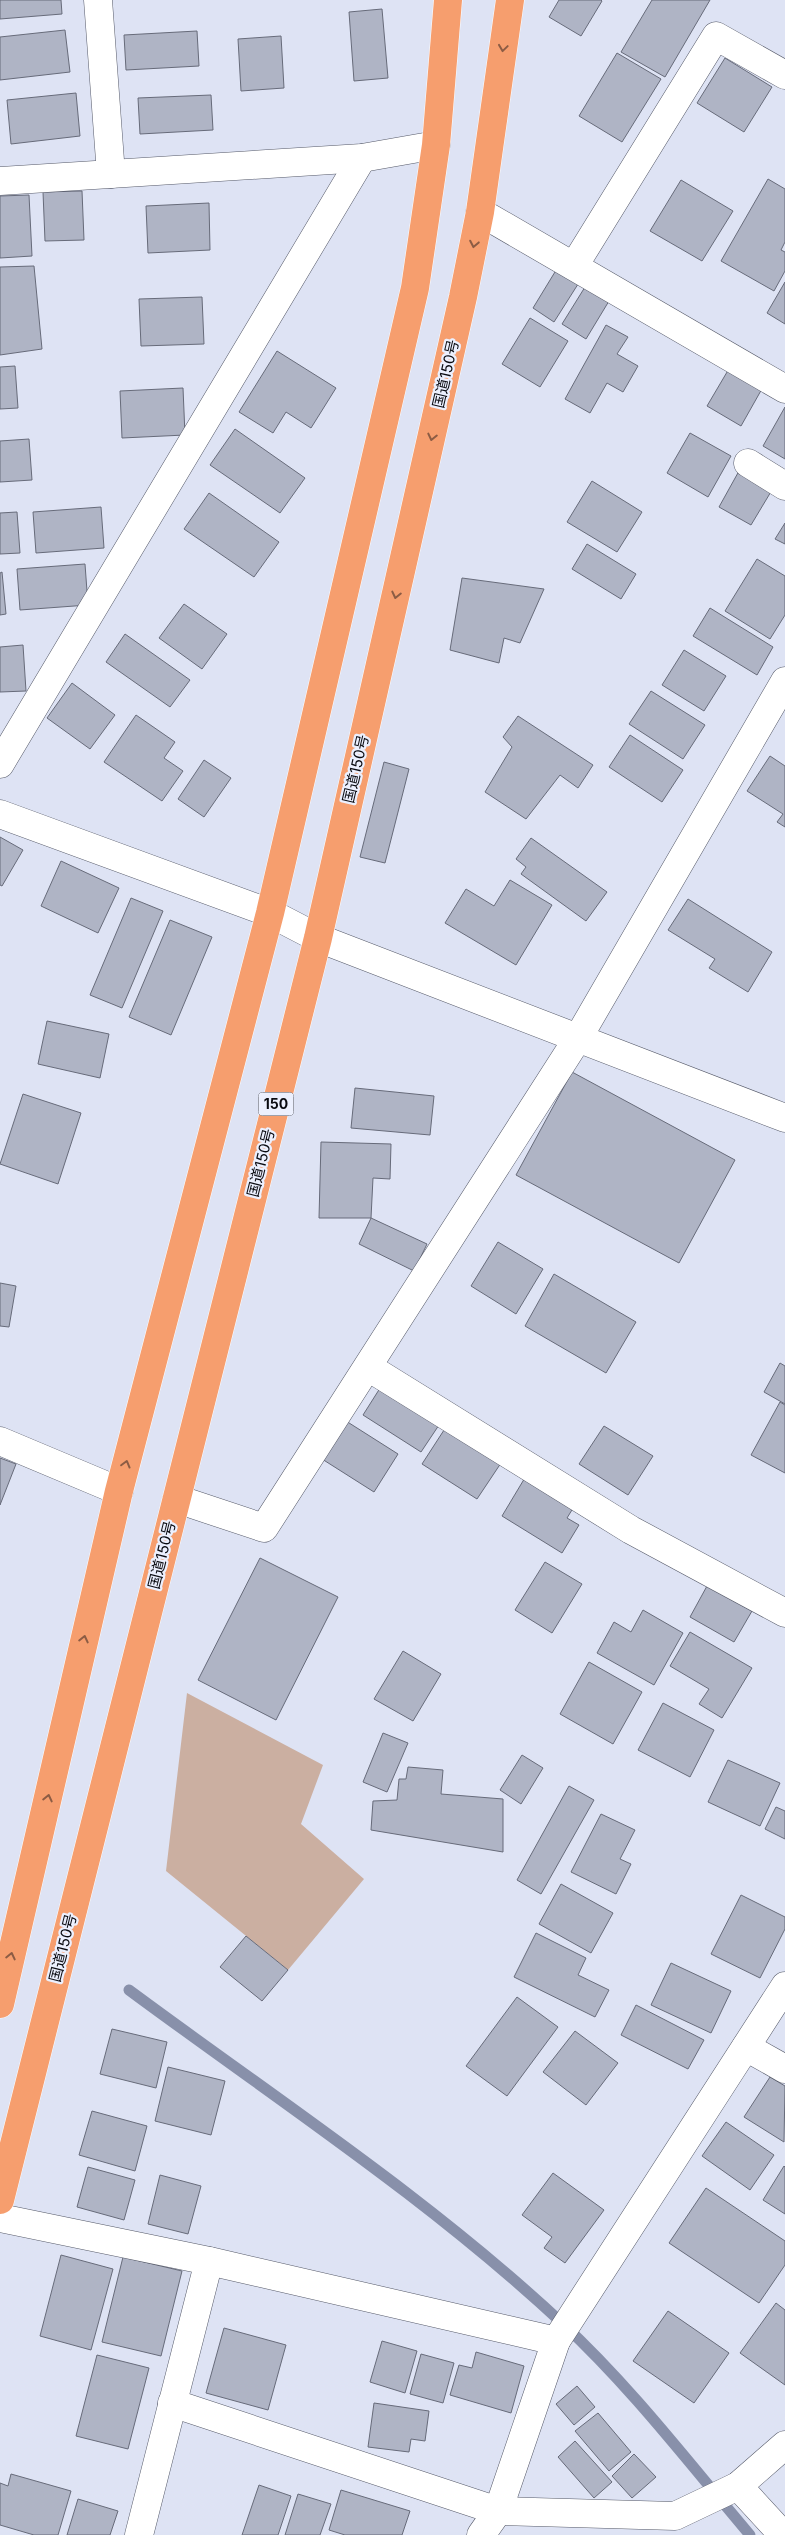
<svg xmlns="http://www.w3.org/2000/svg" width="785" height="2535" font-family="Inter,'Noto Sans JP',sans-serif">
<rect width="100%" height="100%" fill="#dee3f4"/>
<polygon fill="#cbafa1" points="187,1693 323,1765 301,1824 364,1879 288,1970 166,1871"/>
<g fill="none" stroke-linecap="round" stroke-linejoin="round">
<path stroke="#8890aa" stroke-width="11" d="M 129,1990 C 276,2099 428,2198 562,2323 C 631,2387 689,2463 750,2535"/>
</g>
<g fill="#afb4c5" stroke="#676b7a">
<polygon points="0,0 61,0 62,14 0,19"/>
<polygon points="559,0 601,0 602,1 581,36 549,17"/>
<polygon points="652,0 710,0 665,77 621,52"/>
<polygon points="382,9 388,78 354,81 349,12"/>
<polygon points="65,30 70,72 0,80 0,37"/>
<polygon points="197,31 199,66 126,70 124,35"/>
<polygon points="281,36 284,88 241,91 238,39"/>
<polygon points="617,53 661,79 622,142 579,116"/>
<polygon points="725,58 772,87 744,132 697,103"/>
<polygon points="76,93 80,136 11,144 7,100"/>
<polygon points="211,95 213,130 140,134 138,98"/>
<polygon points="768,179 785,189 785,242 781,250 785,252 785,271 774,291 721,261"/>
<polygon points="681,180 733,211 702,261 650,231"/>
<polygon points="82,191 84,240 45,241 43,192"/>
<polygon points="29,195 32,256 0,258 0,196"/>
<polygon points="209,203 210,250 148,253 146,206"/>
<polygon points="34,266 42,349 0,355 0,267"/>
<polygon points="558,267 580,281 554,322 533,308"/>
<polygon points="785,282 785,324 767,313"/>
<polygon points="585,287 609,301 586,339 562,324"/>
<polygon points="202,297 204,344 141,346 139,299"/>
<polygon points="530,318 568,341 540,387 502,364"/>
<polygon points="606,325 628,337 617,354 638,366 623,392 607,383 590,413 565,399"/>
<polygon points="277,351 336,388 311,428 286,412 273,433 239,412"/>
<polygon points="15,366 18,408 0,409 0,367"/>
<polygon points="730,367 763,387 741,426 707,406"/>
<polygon points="183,388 185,435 122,438 120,391"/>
<polygon points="785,407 785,459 763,446"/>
<polygon points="235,429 305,478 280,513 210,465"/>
<polygon points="690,433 731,456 708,497 667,473"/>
<polygon points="29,439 32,480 0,482 0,441"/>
<polygon points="739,471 772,490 751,525 719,507"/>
<polygon points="592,481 642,512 617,552 567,522"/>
<polygon points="209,493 279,542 254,577 184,529"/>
<polygon points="101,507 104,548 36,553 33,512"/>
<polygon points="17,512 20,553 0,554 0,513"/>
<polygon points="785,523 785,544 775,539"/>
<polygon points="587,544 636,574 621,599 572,569"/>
<polygon points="757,559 785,576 785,615 770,639 725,611"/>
<polygon points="85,564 88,605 20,610 17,569"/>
<polygon points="2,572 6,614 0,615 0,573"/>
<polygon points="462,578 544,589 520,643 504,638 499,663 450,650"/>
<polygon points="184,604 227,634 202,669 159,638"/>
<polygon points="710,608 773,647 757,675 693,636"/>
<polygon points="125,634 190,680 170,707 106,662"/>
<polygon points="23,645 26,691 0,692 0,647"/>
<polygon points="684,650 726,676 704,711 662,685"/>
<polygon points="72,683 115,715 90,749 47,718"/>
<polygon points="651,691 705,725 683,759 629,724"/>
<polygon points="136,715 175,742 164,758 183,771 162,801 104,762"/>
<polygon points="518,716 593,765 578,788 560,775 526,819 485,792 512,747 503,737"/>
<polygon points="630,735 683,770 662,802 609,767"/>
<polygon points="770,756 785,766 785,827 777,822 783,814 747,791"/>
<polygon points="204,760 231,778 204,817 178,799"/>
<polygon points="384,762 409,769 385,863 360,857"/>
<polygon points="0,837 23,850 2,886 0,885"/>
<polygon points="531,838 607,892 586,921 521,874 526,867 516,859"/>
<polygon points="61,861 119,888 98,933 41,906"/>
<polygon points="510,880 552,905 516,965 445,923 466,889 494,906"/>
<polygon points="131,898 163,911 122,1008 90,995"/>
<polygon points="688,899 772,952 748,992 709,968 715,959 668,930"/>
<polygon points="170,920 212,937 171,1035 129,1017"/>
<polygon points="47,1021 109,1034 100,1078 38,1064"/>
<polygon points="572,1072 735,1160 679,1263 516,1175"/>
<polygon points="355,1088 434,1096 430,1135 351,1128"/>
<polygon points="23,1094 81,1113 58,1184 0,1164"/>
<polygon points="321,1142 391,1144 390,1179 373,1178 371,1218 319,1218"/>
<polygon points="371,1218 427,1244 414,1271 359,1244"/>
<polygon points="498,1242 543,1269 516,1314 471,1286"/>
<polygon points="554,1274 636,1322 606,1373 525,1326"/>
<polygon points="0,1283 16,1286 9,1327 0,1326"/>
<polygon points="780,1363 785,1366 785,1404 764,1392"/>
<polygon points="382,1385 441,1422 421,1452 363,1415"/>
<polygon points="780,1402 785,1405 785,1473 751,1455"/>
<polygon points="346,1421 398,1454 374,1492 322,1459"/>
<polygon points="604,1426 653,1456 628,1495 579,1464"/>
<polygon points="446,1427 501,1463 477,1499 422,1464"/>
<polygon points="0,1458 16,1464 0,1505"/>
<polygon points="526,1476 575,1505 567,1518 579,1525 562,1553 502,1516"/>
<polygon points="260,1558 338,1597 276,1720 198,1680"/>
<polygon points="545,1562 582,1584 552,1633 515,1610"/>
<polygon points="707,1586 752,1611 734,1642 690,1617"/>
<polygon points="643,1610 683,1633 654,1685 597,1653 614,1622 631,1632"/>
<polygon points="690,1632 752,1668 722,1718 699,1704 709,1689 670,1666"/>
<polygon points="403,1651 441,1674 413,1721 374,1699"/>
<polygon points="589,1662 642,1692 613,1744 560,1714"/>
<polygon points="663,1703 714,1730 690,1777 638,1750"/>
<polygon points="383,1733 408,1743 387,1792 363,1782"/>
<polygon points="522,1755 543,1768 521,1804 500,1790"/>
<polygon points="728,1760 780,1783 760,1826 708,1802"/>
<polygon points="408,1767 443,1770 441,1794 503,1799 503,1852 371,1830 373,1801 397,1800 399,1779 406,1779"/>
<polygon points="569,1786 594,1800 541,1894 517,1880"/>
<polygon points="776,1807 785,1811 785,1839 765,1829"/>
<polygon points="601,1814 635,1830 620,1859 631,1864 616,1894 571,1872"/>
<polygon points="561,1884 613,1913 591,1953 539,1924"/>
<polygon points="741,1895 785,1917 785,1929 760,1978 711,1954"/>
<polygon points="536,1933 586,1958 578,1975 609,1990 595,2017 514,1977"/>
<polygon points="246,1936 288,1970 262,2001 220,1967"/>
<polygon points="671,1963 731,1991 711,2033 651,2005"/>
<polygon points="517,1997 558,2027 507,2096 466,2066"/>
<polygon points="636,2005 704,2040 688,2069 621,2035"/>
<polygon points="112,2029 167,2042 156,2088 100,2074"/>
<polygon points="575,2031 618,2063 586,2105 543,2072"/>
<polygon points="168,2067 225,2081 211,2135 155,2121"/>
<polygon points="770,2077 785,2086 784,2142 744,2117"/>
<polygon points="92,2111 147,2126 135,2171 79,2155"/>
<polygon points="726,2122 774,2155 750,2190 702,2156"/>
<polygon points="784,2166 785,2167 785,2214 763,2200"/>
<polygon points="88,2167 135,2180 124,2220 77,2207"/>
<polygon points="553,2173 604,2210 565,2263 544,2248 552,2237 522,2215"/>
<polygon points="160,2175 201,2186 188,2234 148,2224"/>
<polygon points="706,2188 785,2241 785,2265 759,2303 669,2243"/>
<polygon points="61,2255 113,2269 91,2350 40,2336"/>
<polygon points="123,2257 182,2271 161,2356 102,2342"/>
<polygon points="776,2303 785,2310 785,2385 740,2353"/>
<polygon points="668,2311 729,2353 694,2403 633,2361"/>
<polygon points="224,2328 286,2345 268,2410 206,2393"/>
<polygon points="382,2341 417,2351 405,2393 370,2382"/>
<polygon points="476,2352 524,2366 511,2413 450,2395 459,2365 472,2368"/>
<polygon points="421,2354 454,2363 443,2403 410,2394"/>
<polygon points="97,2355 149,2368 128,2449 76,2436"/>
<polygon points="577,2386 595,2407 574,2425 556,2404"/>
<polygon points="374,2403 429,2411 425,2441 411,2439 409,2452 368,2447"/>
<polygon points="598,2413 631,2452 609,2471 575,2431"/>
<polygon points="575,2441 612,2482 594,2498 558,2457"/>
<polygon points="634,2454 656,2477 632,2498 612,2476"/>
<polygon points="11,2474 71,2491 58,2535 34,2535 0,2525 0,2483 8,2486"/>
<polygon points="259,2485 291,2496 278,2535 242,2535"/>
<polygon points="341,2490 410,2511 402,2535 345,2535 329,2530"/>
<polygon points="298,2494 331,2504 320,2535 285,2535"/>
<polygon points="78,2499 118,2511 110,2535 67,2535"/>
</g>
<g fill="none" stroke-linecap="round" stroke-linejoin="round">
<defs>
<g id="minor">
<polyline points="98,0 111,174"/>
<polyline points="0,181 362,158 436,145"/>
<polyline points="480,212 785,389"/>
<polyline points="574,266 716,36 785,75"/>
<polyline points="748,463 785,486"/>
<polyline points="0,764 362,158"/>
<polyline points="0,814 270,913 318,938 785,1118"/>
<polyline points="368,1367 631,1530 785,1613"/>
<polyline points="0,1441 119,1491"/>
<polyline points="177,1499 264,1528 578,1038 785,681"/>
<polyline points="746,2047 785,2069"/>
<polyline points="0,2218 209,2261 556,2341"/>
<polyline points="172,2403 498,2511 675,2516 738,2486 785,2445"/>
<polyline points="738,2486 783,2535"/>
<polyline points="139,2535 209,2261"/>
<polyline points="481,2535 498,2511 556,2341 785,1986"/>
</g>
<g id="highway">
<polyline points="0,2004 119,1491 270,913 415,288 436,145 448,0"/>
<polyline points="0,2200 318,938 463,297 480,212 510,0"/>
</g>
</defs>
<use href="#minor" stroke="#565a69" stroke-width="29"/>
<use href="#highway" stroke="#fff" stroke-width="29"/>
<use href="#minor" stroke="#fff" stroke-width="28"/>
<use href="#highway" stroke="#f69e6e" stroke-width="28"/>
</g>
<defs><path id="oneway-chevron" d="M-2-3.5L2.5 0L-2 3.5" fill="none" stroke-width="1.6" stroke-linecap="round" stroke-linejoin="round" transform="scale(1.25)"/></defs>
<g stroke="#8c5c44">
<use href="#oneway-chevron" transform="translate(503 48) rotate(98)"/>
<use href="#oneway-chevron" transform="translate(474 244) rotate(101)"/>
<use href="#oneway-chevron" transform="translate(432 437) rotate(103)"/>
<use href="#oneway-chevron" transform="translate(396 595) rotate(103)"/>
<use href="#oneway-chevron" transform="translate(126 1464) rotate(-75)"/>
<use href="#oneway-chevron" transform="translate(84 1639) rotate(-77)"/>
<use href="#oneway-chevron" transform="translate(48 1798) rotate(-77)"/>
<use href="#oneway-chevron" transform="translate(11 1956) rotate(-77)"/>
</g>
<g text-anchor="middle" stroke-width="4.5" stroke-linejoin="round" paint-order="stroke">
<rect fill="#ecf0fe" stroke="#4e5058" stroke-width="1" x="258.5" y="1092.5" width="35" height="23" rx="4"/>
<g font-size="14" font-weight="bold" fill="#0a0b11">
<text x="276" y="1109">150</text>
</g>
<g font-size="15" fill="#0a0b11" stroke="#ecf0fe">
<text transform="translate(446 374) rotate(-77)" y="5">国道150号</text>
<text transform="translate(356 769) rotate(-77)" y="5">国道150号</text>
<text transform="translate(261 1163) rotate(-76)" y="5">国道150号</text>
<text transform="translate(162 1555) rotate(-76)" y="5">国道150号</text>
<text transform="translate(63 1948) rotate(-76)" y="5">国道150号</text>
</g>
</g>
</svg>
